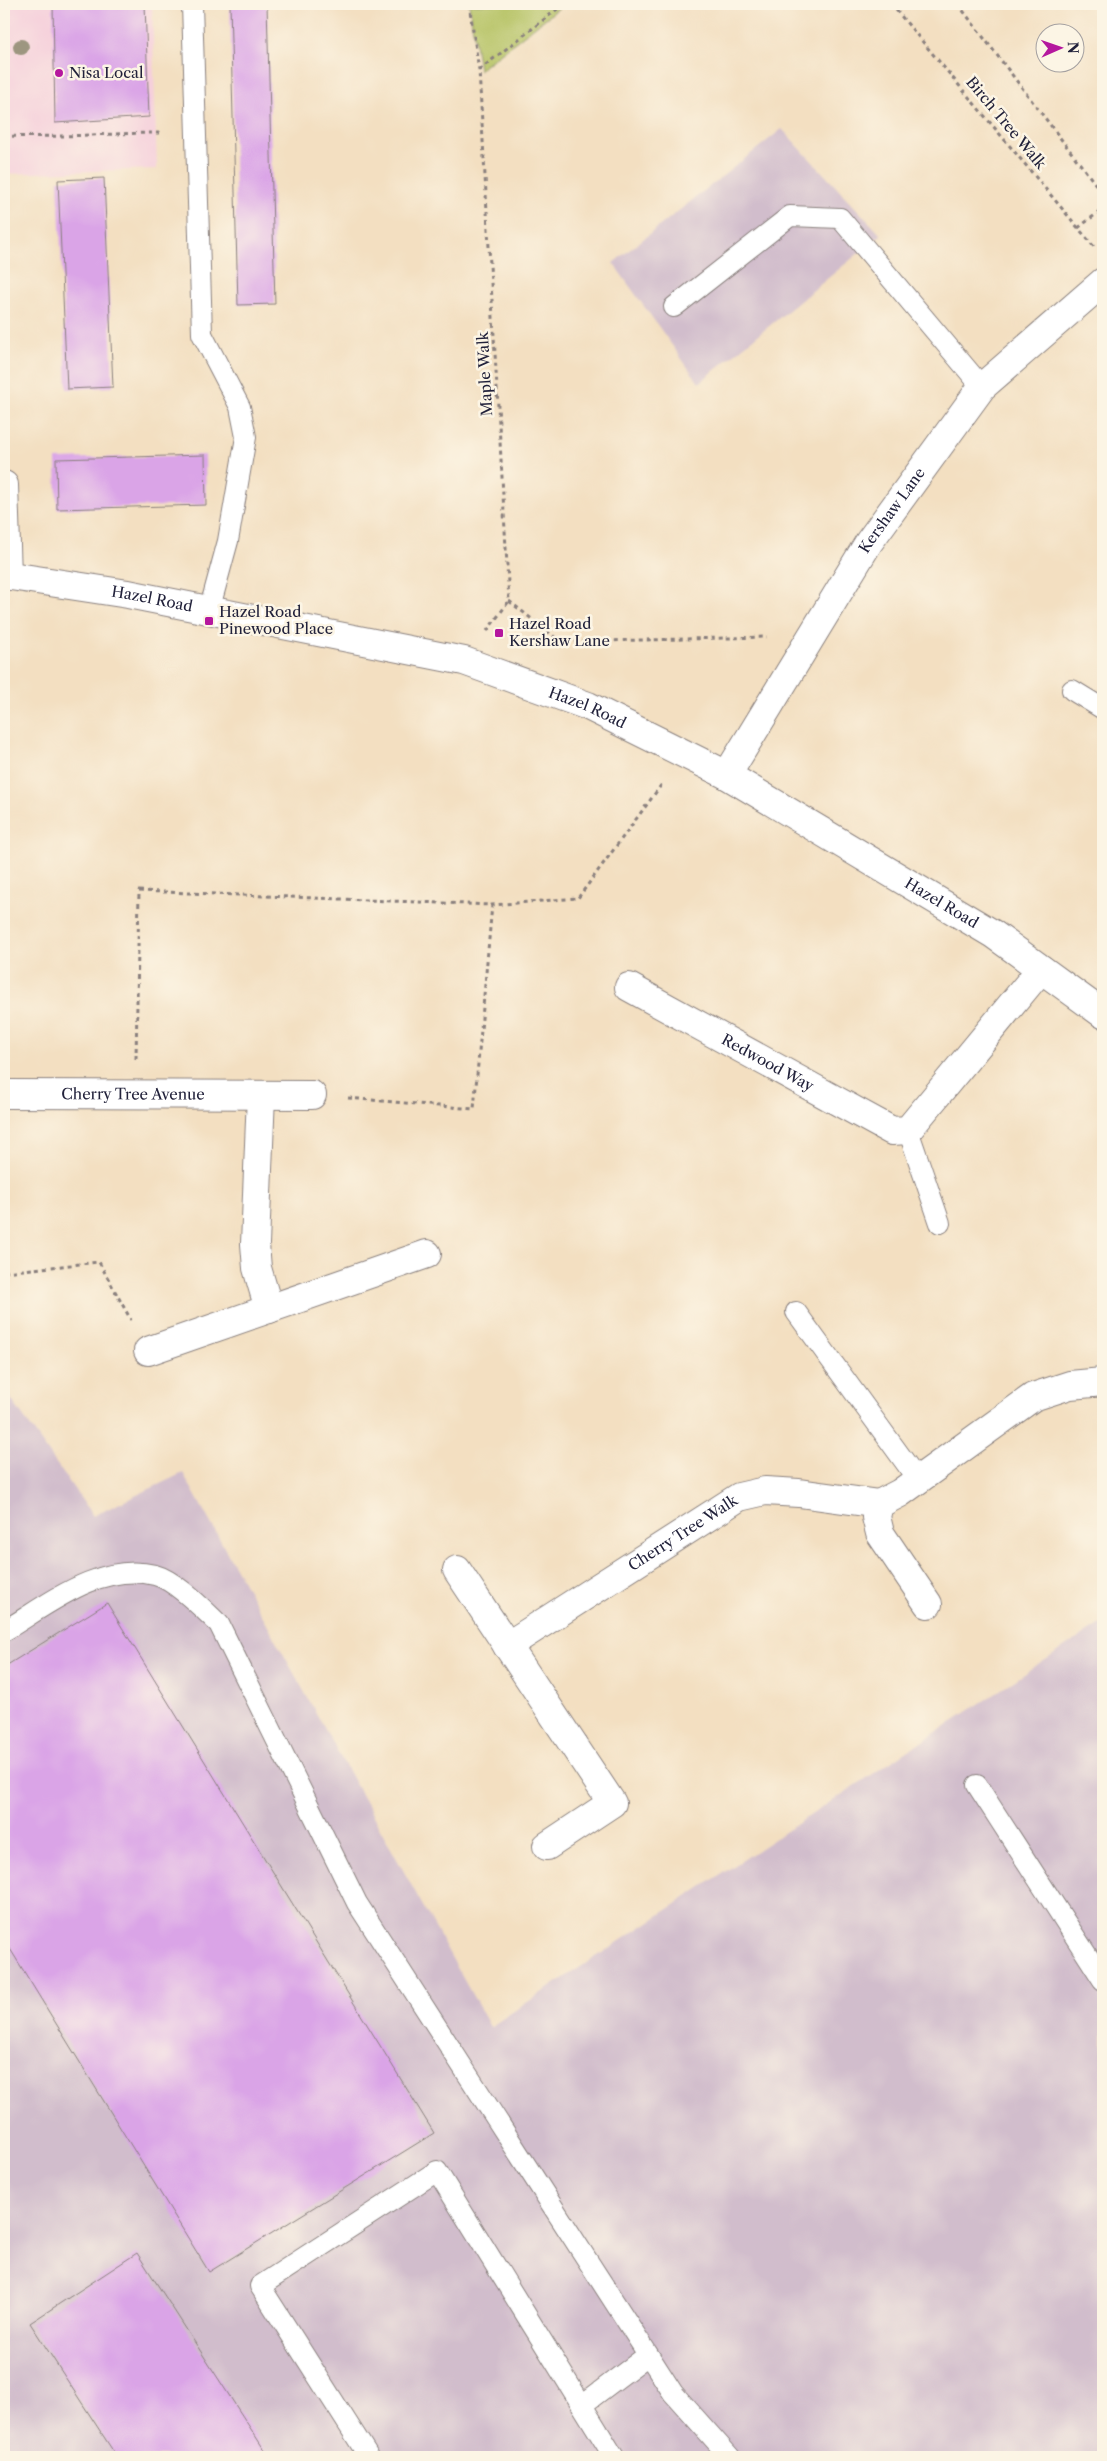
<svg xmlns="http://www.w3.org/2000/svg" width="1107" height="2461" font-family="'Libre Caslon Text',serif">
<rect width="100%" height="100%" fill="#fcf5e5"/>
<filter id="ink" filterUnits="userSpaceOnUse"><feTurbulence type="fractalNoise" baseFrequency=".02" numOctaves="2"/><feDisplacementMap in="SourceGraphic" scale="10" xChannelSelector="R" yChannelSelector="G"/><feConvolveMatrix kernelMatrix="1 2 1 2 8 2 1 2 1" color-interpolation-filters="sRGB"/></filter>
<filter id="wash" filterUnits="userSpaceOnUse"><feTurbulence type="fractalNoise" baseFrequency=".0096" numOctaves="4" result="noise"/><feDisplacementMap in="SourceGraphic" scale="20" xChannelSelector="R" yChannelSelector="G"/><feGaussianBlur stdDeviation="1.12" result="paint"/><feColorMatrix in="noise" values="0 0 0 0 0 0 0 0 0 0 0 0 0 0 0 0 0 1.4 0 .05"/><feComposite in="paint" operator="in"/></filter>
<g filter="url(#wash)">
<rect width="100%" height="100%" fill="#f3dfc1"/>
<polygon fill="#f5cfdb" points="4,4 152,4 157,169 4,174"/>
<g fill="#d1bdcc">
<polygon points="782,129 881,235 699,383 613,263"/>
<polygon points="4,1389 93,1516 183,1473 490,2027 1103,1622 1103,2457 4,2457"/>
</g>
<polygon fill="#b6c365" stroke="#6c7250" points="469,4 564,4 479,70"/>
<g id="blocks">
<g fill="#daa4e7">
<polygon points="53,4 145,4 149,117 55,123"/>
<polygon points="230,4 267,4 275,304 238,305"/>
<polygon points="104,178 113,387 67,389 58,180"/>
<polygon points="205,455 206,505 57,509 56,459"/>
<polygon points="107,1603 434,2133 209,2272 4,1939 4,1667"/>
<polygon points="137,2253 269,2457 117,2457 30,2323"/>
</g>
</g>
</g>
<g filter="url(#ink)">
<use href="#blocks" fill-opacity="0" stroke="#8a807e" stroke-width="1"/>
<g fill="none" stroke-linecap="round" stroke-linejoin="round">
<defs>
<g id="lane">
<polyline points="192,4 202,334 240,407 246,437 228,541 209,611"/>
<polyline points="674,307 790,216 840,218 982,387"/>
<polyline points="1072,690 1103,709"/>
<polyline points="908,1130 940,1223"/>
<polyline points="796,1312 918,1480"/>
<path d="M 4,1631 C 49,1604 99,1562 155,1575 C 175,1580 204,1610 219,1624 L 357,1903 L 673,2393 L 730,2457"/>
<polyline points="977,1785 1103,1980"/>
<polyline points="582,2405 648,2355"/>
<polyline points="369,2457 260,2286 437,2171 614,2457"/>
</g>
<g id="street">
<polyline points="4,485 7,576"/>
<path id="s1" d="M 4,575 L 128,594 L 464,661 L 588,706 L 727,775 L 993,934 L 1103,1014"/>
<path id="s2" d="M 727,775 L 869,542 L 982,387 L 1103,282"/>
<path id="s3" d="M 629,987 L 892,1131 L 908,1130 L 1041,969"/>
<path id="s4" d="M 4,1094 L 312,1095"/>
<polyline points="261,1095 255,1244 257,1268 269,1309"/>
<polyline points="148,1351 427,1254"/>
<polyline points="457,1570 612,1803 547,1846"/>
<polyline points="928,1604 880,1533 876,1517 879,1504 900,1493 1033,1397 1070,1385 1103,1382"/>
<path id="s5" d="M 507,1646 L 739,1497 L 765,1491 L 799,1493 L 879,1504"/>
</g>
</defs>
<use href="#lane" stroke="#8a807e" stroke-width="22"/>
<use href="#street" stroke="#8a807e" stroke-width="30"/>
<g stroke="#8a807e" stroke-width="3" stroke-dasharray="4 4" stroke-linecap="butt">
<polyline points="469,4 479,70 509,601 487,631"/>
<polyline points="891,4 1095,248"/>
<polyline points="958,4 1103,194"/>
<polyline points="479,70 564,4"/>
<path d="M 4,136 C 57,138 110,133 163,133"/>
<polyline points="1078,228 1103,209"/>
<polyline points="509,601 561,642 767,637"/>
<polyline points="136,1059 139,891 492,905 578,898 662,784"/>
<polyline points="348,1098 474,1109 492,905"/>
<polyline points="4,1272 99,1262 131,1320"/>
</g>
<use href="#lane" stroke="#fff" stroke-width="20"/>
<use href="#street" stroke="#fff" stroke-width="28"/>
</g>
<circle fill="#9d9680" cx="21" cy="47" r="8"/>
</g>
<g fill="#b5179e" stroke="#fcf5e5" stroke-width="2">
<circle cx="59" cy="73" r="5"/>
<rect x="204" y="616" width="10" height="10" rx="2.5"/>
<rect x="494" y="628" width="10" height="10" rx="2.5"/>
</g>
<g text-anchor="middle" stroke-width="5" stroke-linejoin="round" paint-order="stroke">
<g font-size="15" fill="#22223b" stroke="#fcf5e5" text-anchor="start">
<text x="69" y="78">Nisa Local</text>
<text x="219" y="617">Hazel Road<tspan x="219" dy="17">Pinewood Place</tspan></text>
<text x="509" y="629">Hazel Road<tspan x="509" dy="17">Kershaw Lane</tspan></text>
</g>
<g font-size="15" fill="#22223b" stroke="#fcf5e5">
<text transform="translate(1006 123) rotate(50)" y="5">Birch Tree Walk</text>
<text transform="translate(485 374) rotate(-93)" y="5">Maple Walk</text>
<text dy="5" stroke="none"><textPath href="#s2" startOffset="312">Kershaw Lane</textPath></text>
<text dy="5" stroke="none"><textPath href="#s1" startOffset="150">Hazel Road</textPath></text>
<text dy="5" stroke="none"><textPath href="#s1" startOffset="600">Hazel Road</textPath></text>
<text dy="5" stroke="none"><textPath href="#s1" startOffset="1005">Hazel Road</textPath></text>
<text dy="5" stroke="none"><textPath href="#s3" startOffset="158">Redwood Way</textPath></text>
<text dy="5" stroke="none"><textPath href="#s4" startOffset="129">Cherry Tree Avenue</textPath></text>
<text dy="5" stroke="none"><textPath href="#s5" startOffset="209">Cherry Tree Walk</textPath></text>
</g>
</g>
<rect width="1107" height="2461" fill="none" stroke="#fcf5e5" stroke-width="20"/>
<g transform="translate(1060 48) rotate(88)"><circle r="24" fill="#fcf5e5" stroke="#a5a1a1"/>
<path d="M0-4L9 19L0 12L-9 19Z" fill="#b5179e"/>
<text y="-8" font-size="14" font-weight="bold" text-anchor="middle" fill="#22223b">N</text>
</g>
</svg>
